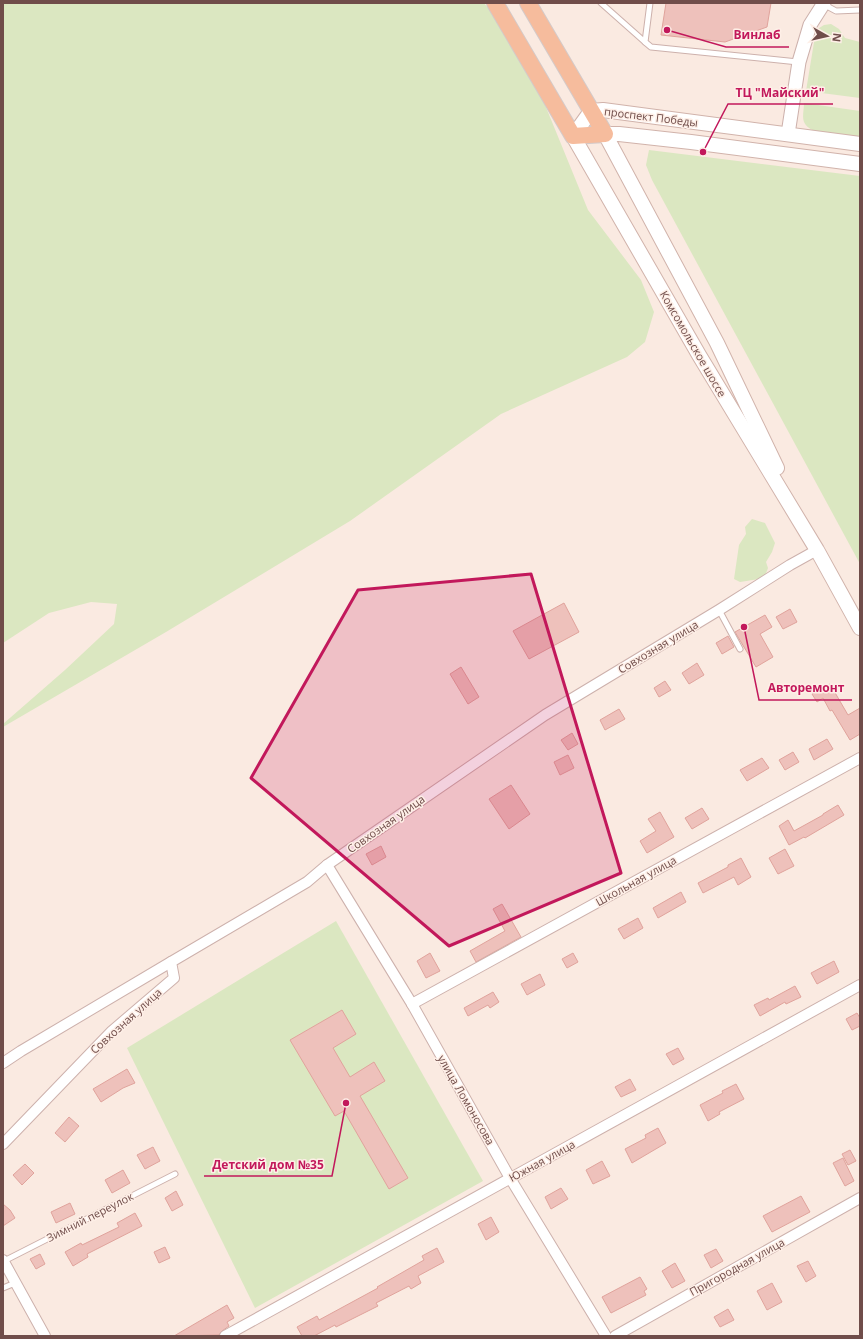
<svg xmlns="http://www.w3.org/2000/svg" width="863" height="1339" font-family="'Open Sans',sans-serif">
<rect width="100%" height="100%" fill="#faeae1"/>
<g fill="#dbe7c1">
<polygon points="3,3 484,3 523,51 588,210 641,280 654,312 645,342 627,357 501,414 350,521 166,632 3,727 3,724 65,670 114,624 117,604 91,602 49,613 3,643"/>
<polygon points="831,24 839,29 845,38 860,42 860,98 806,91 816,30 824,25"/>
<path d="M 804,103 L 860,111 L 860,139 C 845,137 811,137 804,122 C 802,116 804,110 804,103 Z"/>
<polygon points="649,150 860,176 860,564 652,180 646,165"/>
<polygon points="752,519 765,523 775,543 772,552 766,562 768,568 765,576 759,579 740,582 734,579 739,545 746,534 745,527"/>
<polygon points="336,921 483,1181 255,1308 127,1048"/>
</g>
<g fill="#eec1bb" stroke="#e0a39c">
<polygon points="666,3 771,3 767,27 725,42 661,35"/>
<polygon points="564,603 579,632 529,659 513,631"/>
<polygon points="790,609 797,622 783,629 776,617"/>
<polygon points="765,615 772,627 760,634 773,657 756,667 735,632"/>
<polygon points="728,636 734,647 722,654 716,643"/>
<polygon points="697,663 704,675 689,684 682,673"/>
<polygon points="461,667 479,697 468,704 450,674"/>
<polygon points="665,681 671,690 659,697 654,688"/>
<polygon points="830,684 848,715 860,708 860,734 850,740 832,710 830,711 823,698 817,702 812,694"/>
<polygon points="619,709 625,719 605,730 600,720"/>
<polygon points="572,733 578,744 568,750 561,740"/>
<polygon points="827,739 833,749 814,760 809,749"/>
<polygon points="793,752 799,762 785,770 779,760"/>
<polygon points="568,755 574,768 560,775 554,762"/>
<polygon points="762,758 769,768 747,781 740,770"/>
<polygon points="511,785 530,814 509,829 489,799"/>
<polygon points="838,805 844,815 805,838 804,837 789,845 779,826 788,820 794,831 823,815 823,814"/>
<polygon points="702,808 709,819 692,829 685,818"/>
<polygon points="660,812 674,837 647,853 640,841 656,831 648,819"/>
<polygon points="381,846 386,857 372,865 366,854"/>
<polygon points="785,849 794,866 778,874 769,858"/>
<polygon points="741,858 751,877 738,885 734,877 703,893 698,883 728,867 728,865"/>
<polygon points="681,892 686,902 658,918 653,908"/>
<polygon points="502,904 521,937 476,962 470,951 505,931 493,909"/>
<polygon points="638,918 643,928 624,939 618,929"/>
<polygon points="430,953 440,971 426,978 417,961"/>
<polygon points="573,953 578,962 567,968 562,959"/>
<polygon points="834,961 839,972 817,984 811,973"/>
<polygon points="540,974 545,985 527,995 521,984"/>
<polygon points="795,986 801,997 786,1004 785,1002 760,1016 754,1005 768,998 769,1000"/>
<polygon points="493,992 499,1002 490,1008 488,1005 468,1016 464,1008"/>
<polygon points="342,1010 356,1034 333,1048 350,1077 374,1062 385,1081 360,1096 408,1178 389,1189 344,1111 335,1116 290,1040"/>
<polygon points="857,1013 860,1018 860,1026 852,1030 846,1019"/>
<polygon points="678,1048 684,1059 673,1065 666,1054"/>
<polygon points="127,1069 135,1083 123,1088 101,1102 93,1089"/>
<polygon points="630,1079 636,1090 621,1097 615,1087"/>
<polygon points="736,1084 744,1099 719,1112 720,1114 708,1121 700,1105 723,1093 722,1091"/>
<polygon points="69,1117 79,1126 65,1142 55,1133"/>
<polygon points="658,1128 666,1143 632,1163 625,1149 646,1138 645,1135"/>
<polygon points="153,1147 160,1161 145,1169 137,1155"/>
<polygon points="850,1150 856,1161 848,1165 842,1154"/>
<polygon points="843,1158 854,1181 845,1186 833,1163"/>
<polygon points="602,1161 610,1176 593,1184 586,1170"/>
<polygon points="25,1164 34,1173 22,1185 13,1175"/>
<polygon points="123,1170 130,1183 112,1193 105,1180"/>
<polygon points="561,1188 568,1199 551,1209 545,1197"/>
<polygon points="176,1191 183,1205 172,1211 165,1198"/>
<polygon points="801,1196 810,1212 772,1232 763,1216"/>
<polygon points="70,1203 75,1214 56,1223 51,1212"/>
<polygon points="3,1204 10,1210 15,1218 3,1226"/>
<polygon points="135,1213 142,1226 87,1254 88,1257 73,1266 65,1252 81,1243 82,1245 119,1227 117,1223"/>
<polygon points="491,1217 499,1232 486,1240 478,1224"/>
<polygon points="165,1247 170,1258 159,1263 154,1252"/>
<polygon points="437,1248 444,1262 418,1276 421,1283 411,1289 409,1286 376,1303 378,1306 336,1327 335,1325 314,1336 302,1336 297,1327 317,1316 319,1320 378,1288 377,1287 424,1260 422,1256"/>
<polygon points="716,1249 723,1261 711,1268 704,1255"/>
<polygon points="40,1254 45,1264 36,1269 30,1259"/>
<polygon points="808,1261 816,1276 806,1282 797,1266"/>
<polygon points="675,1263 685,1281 672,1288 662,1271"/>
<polygon points="640,1277 647,1289 644,1291 646,1295 611,1313 602,1297"/>
<polygon points="772,1283 782,1302 767,1310 757,1291"/>
<polygon points="227,1305 234,1318 227,1322 229,1326 222,1331 219,1335 174,1336"/>
<polygon points="728,1309 734,1320 720,1327 714,1317"/>
</g>
<g fill="none" stroke-linecap="round" stroke-linejoin="round">
<defs>
<g id="service">
<polyline points="601,3 645,42"/>
<polyline points="650,3 645,42 651,47 798,62"/>
<polyline points="823,4 836,11 860,10"/>
<polyline points="719,610 740,649"/>
<polyline points="4,1261 175,1174"/>
<polyline points="3,1288 15,1283"/>
</g>
<g id="minor">
<polyline points="327,865 412,1004 510,1178 606,1336"/>
<polyline points="412,1004 860,758"/>
<polyline points="3,1063 21,1051 171,962"/>
<polyline points="3,1144 112,1031 174,978 171,962 307,882 327,865 545,715 719,610 790,565 817,550"/>
<polyline points="3,1260 45,1336"/>
<polyline points="225,1336 860,985"/>
<polyline points="615,1336 860,1198"/>
</g>
<polyline id="tertiary" points="788,134 799,62 810,25 824,3"/>
<g id="secondary">
<polyline points="860,144 603,110 591,111 573,136 699,355 817,550 860,628"/>
<polyline points="777,468 717,343 605,134 619,134 691,142 860,164"/>
</g>
<polyline id="primary" points="495,3 573,136 605,134 528,3"/>
</defs>
<use href="#service" stroke="#cdb1ac" stroke-width="7"/>
<use href="#minor" stroke="#cdb1ac" stroke-width="12"/>
<use href="#tertiary" stroke="#cdb1ac" stroke-width="15"/>
<use href="#secondary" stroke="#d1b3ab" stroke-width="16"/>
<use href="#primary" stroke="#d4cac9" stroke-width="18"/>
<use href="#service" stroke="#fff" stroke-width="5"/>
<use href="#minor" stroke="#fff" stroke-width="10"/>
<use href="#tertiary" stroke="#fff" stroke-width="13"/>
<use href="#secondary" stroke="#fff" stroke-width="14"/>
<use href="#primary" stroke="#f6bc9d" stroke-width="16"/>
</g>
<path fill="#c2185b" fill-opacity="0.2" stroke="#c2185b" stroke-width="3" stroke-linejoin="round" d="M 531,574 L 621,873 L 449,946 L 251,778 L 358,590 Z"/>
<g text-anchor="middle" stroke-width="3" stroke-linejoin="round" paint-order="stroke">
<g font-size="11" fill="#704d4a" stroke="#feefe7">
<text transform="translate(651 117) rotate(7)" y="4">проспект Победы</text>
<text transform="translate(693 344) rotate(60)" y="4">Комсомольское шоссе</text>
<text transform="translate(658 647) rotate(-31)" y="4">Совхозная улица</text>
<text transform="translate(386 824) rotate(-35)" y="4">Совхозная улица</text>
<text transform="translate(636 881) rotate(-29)" y="4">Школьная улица</text>
<text transform="translate(126 1021) rotate(-42)" y="4">Совхозная улица</text>
<text transform="translate(466 1100) rotate(60)" y="4">улица Ломоносова</text>
<text transform="translate(542 1161) rotate(-29)" y="4">Южная улица</text>
<text transform="translate(90 1217) rotate(-27)" y="4">Зимний переулок</text>
<text transform="translate(737 1267) rotate(-29)" y="4">Пригородная улица</text>
</g>
</g>
<path fill="none" stroke="#c2185b" stroke-width="1.5" d="M667 30L726 47H789M703 152L728 104H833M744 627L759 700H852M346 1103L332 1176H204"/>
<g fill="#c2185b" stroke="#feefe7" stroke-width="1.5">
<circle cx="667" cy="30" r="4"/>
<circle cx="703" cy="152" r="4"/>
<circle cx="744" cy="627" r="4"/>
<circle cx="346" cy="1103" r="4"/>
</g>
<g font-size="12" text-anchor="middle" font-weight="bold" fill="#c2185b" stroke="#feefe7" stroke-width="3" stroke-linejoin="round" paint-order="stroke">
<text x="757" y="39">Винлаб</text>
<text x="780" y="97">ТЦ "Майский"</text>
<text x="806" y="692">Авторемонт</text>
<text x="268" y="1169">Детский дом №35</text>
</g>
<rect width="863" height="1339" fill="none" stroke="#704d4a" stroke-width="8"/>
<g transform="translate(827 36) rotate(98)" stroke="#feefe7" stroke-width="3" paint-order="stroke">
<path d="M0-3L7 15L0 10L-7 15Z" fill="#704d4a"/>
<text y="-6" font-size="11" font-weight="bold" text-anchor="middle" fill="#704d4a">N</text>
</g>
</svg>
